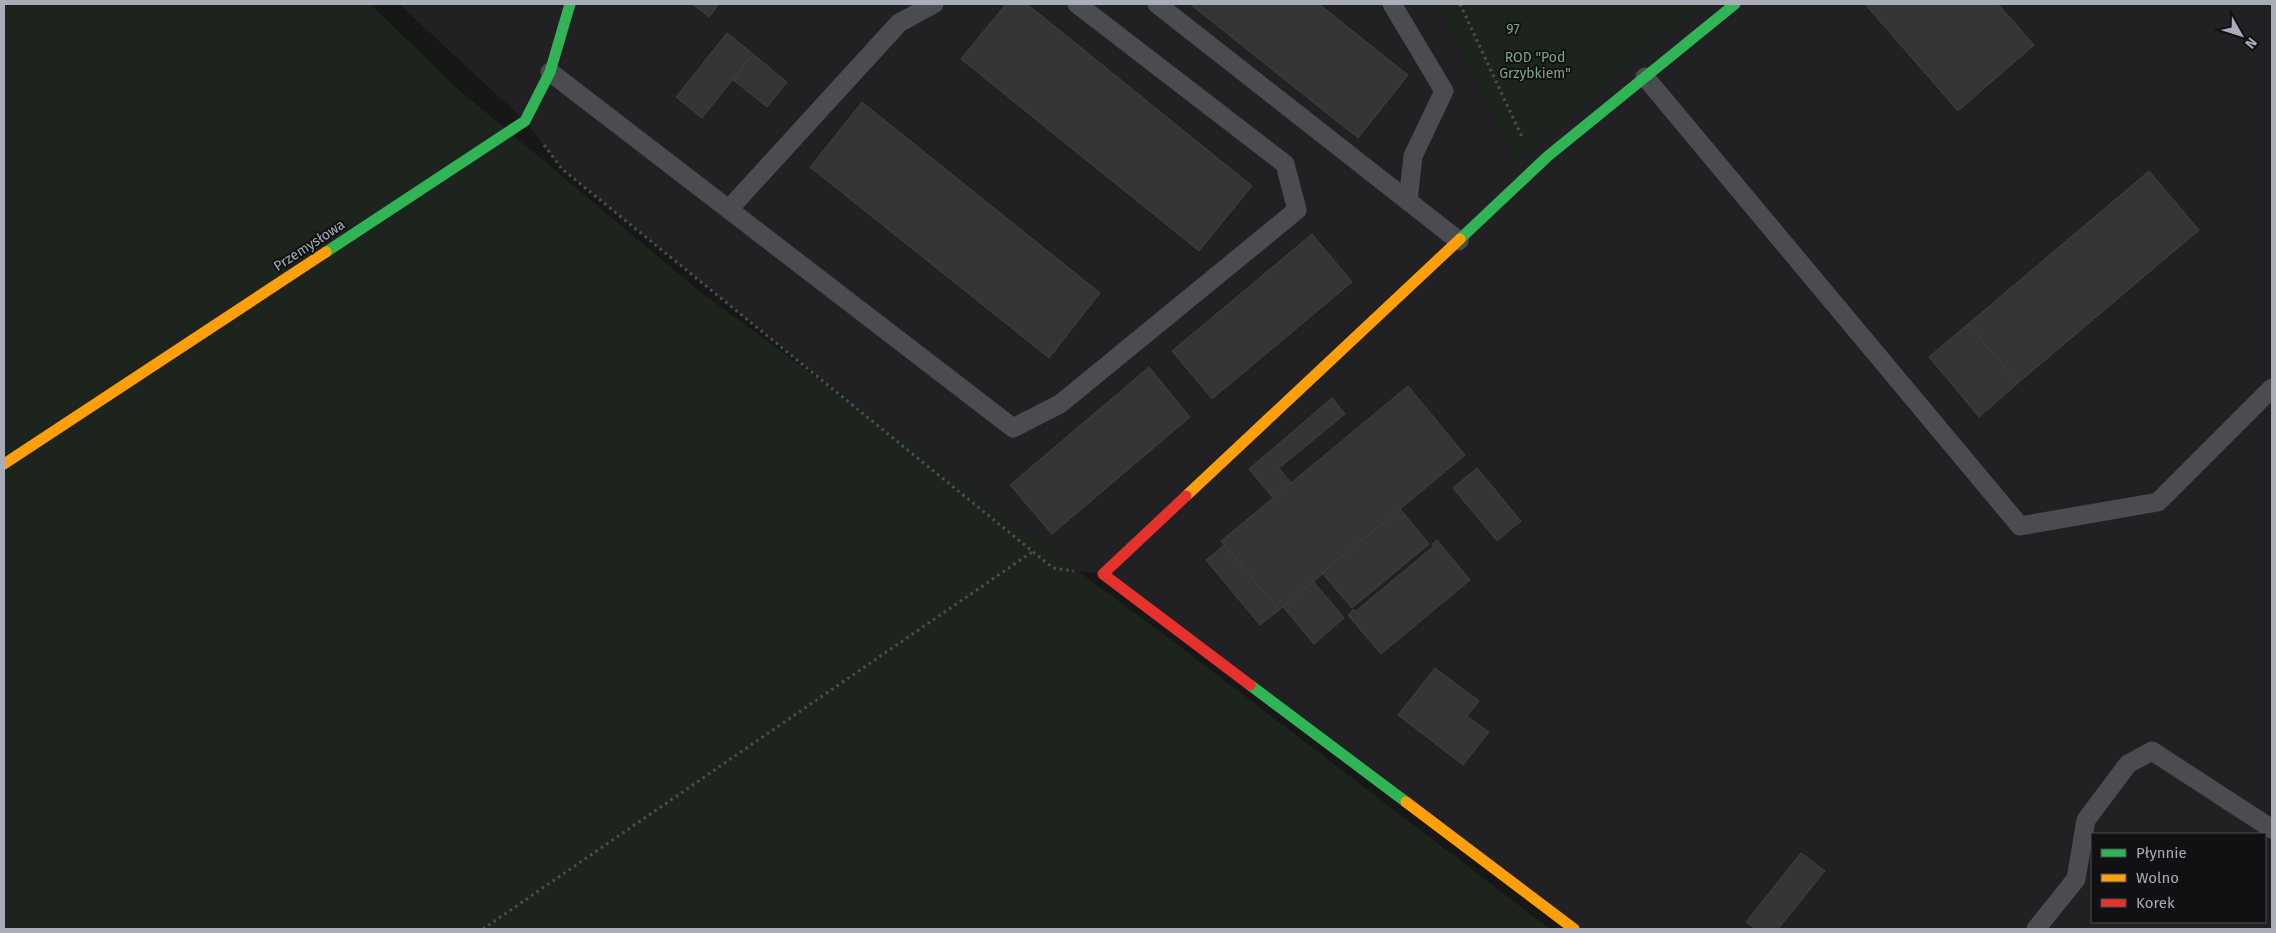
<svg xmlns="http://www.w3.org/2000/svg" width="2276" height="933" font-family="'Fira Sans',sans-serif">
<rect width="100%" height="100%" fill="#171717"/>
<path fill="#212123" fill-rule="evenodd" d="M 399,4 L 1438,4 L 1517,159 L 1701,4 L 2272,4 L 2272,929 L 1574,929 L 1103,574 L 1053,568 L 562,169 L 525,121 ZM 2092,834 L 2265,834 L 2265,922 L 2092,922 Z"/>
<g fill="#1d241e">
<polygon points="4,4 370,4 458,89 698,290 1170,639 1550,929 4,929"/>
<polygon points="1436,4 1702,4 1517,159"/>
</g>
<g fill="#353536" stroke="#3f4043">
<polygon points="693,4 719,4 709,17"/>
<polygon points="1006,4 1027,4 1252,186 1199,251 961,59"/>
<polygon points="1190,4 1319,4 1408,75 1358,138"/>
<polygon points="1865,4 1998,4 2034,45 1958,111"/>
<polygon points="727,33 753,54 702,118 676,97"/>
<polygon points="753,54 787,82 767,107 733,80"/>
<polygon points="862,102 1100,293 1049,358 810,167"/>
<polygon points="2149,171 2199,230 2018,383 1968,324"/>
<polygon points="1312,234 1352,282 1212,399 1172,351"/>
<polygon points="1968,324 2018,383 1979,417 1929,357"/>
<polygon points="1149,367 1190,417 1052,534 1010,485"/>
<polygon points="1408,386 1465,455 1279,610 1221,541"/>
<polygon points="1332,398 1345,414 1279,468 1291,483 1273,498 1249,469"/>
<polygon points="1477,468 1521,521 1497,541 1453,488"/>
<polygon points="1400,509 1429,544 1352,608 1322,573"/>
<polygon points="1437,540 1470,580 1381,654 1348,615 1354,609 1356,611 1434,546 1432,544"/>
<polygon points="1224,545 1279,610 1260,625 1206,560"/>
<polygon points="1313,581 1344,618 1314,644 1283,607"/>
<polygon points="1435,668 1479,701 1467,716 1489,732 1463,765 1398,715"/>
<polygon points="1801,853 1825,871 1778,929 1756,929 1746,922"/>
</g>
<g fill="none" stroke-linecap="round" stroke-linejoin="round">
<g stroke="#4d4e52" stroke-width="3" stroke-dasharray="2.5 4" stroke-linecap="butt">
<polyline points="1460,4 1522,137"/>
<polyline points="544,145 562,169 1053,568 1074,571"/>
<polyline points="483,929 1032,552"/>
</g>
<g stroke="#4b4c50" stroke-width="19">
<polyline points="1157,4 1459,241"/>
<polyline points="1392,4 1444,91 1413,156 1408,201"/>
<polyline points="550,72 1013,428 1060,404 1297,210 1285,164 1077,4"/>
<polyline points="1645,77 2020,526 2158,502 2272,388"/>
<polyline points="729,209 899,23 934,4"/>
<polyline points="2036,929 2076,879 2086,820 2128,764 2152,751 2272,829"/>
</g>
<g stroke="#30b455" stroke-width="11">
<polyline points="1460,239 1548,156 1735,4"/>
<polyline points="326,252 525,121 550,72 570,4"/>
<polyline points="1250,685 1406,802"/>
</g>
<g stroke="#ff9f0a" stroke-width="11">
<polyline points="4,464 326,252"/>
<polyline points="1186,496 1460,239"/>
<polyline points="1406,802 1574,929"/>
</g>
<polyline stroke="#e5322d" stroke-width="11" points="1186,496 1103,574 1250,685"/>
</g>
<g text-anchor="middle" stroke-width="4" stroke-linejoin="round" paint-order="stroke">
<g font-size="14" fill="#7fa381" stroke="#111113">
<text x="1513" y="34">97</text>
<text x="1535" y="62">ROD "Pod<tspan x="1535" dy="16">Grzybkiem"</tspan></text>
</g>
<g font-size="14" fill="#a8adb8" stroke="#111113">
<text transform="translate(309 245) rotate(-33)" y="5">Przemysłowa</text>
</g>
</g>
<rect width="2276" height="933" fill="none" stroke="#a8adb8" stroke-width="10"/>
<rect x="2091" y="833" width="175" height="90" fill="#111113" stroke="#4d4f55"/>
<rect x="2101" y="849" width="25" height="8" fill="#30b455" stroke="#4d4f55"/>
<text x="2136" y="858" font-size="15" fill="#a8adb8">Płynnie</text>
<rect x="2101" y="874" width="25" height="8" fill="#ff9f0a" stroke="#4d4f55"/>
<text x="2136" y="883" font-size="15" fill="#a8adb8">Wolno</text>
<rect x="2101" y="899" width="25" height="8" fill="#e5322d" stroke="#4d4f55"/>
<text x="2136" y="908" font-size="15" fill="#a8adb8">Korek</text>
<g transform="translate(2241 35) rotate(129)" stroke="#111113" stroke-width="4" paint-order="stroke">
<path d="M0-4L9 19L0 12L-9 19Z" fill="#a8adb8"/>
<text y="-8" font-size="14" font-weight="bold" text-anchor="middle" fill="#a8adb8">N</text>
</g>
</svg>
